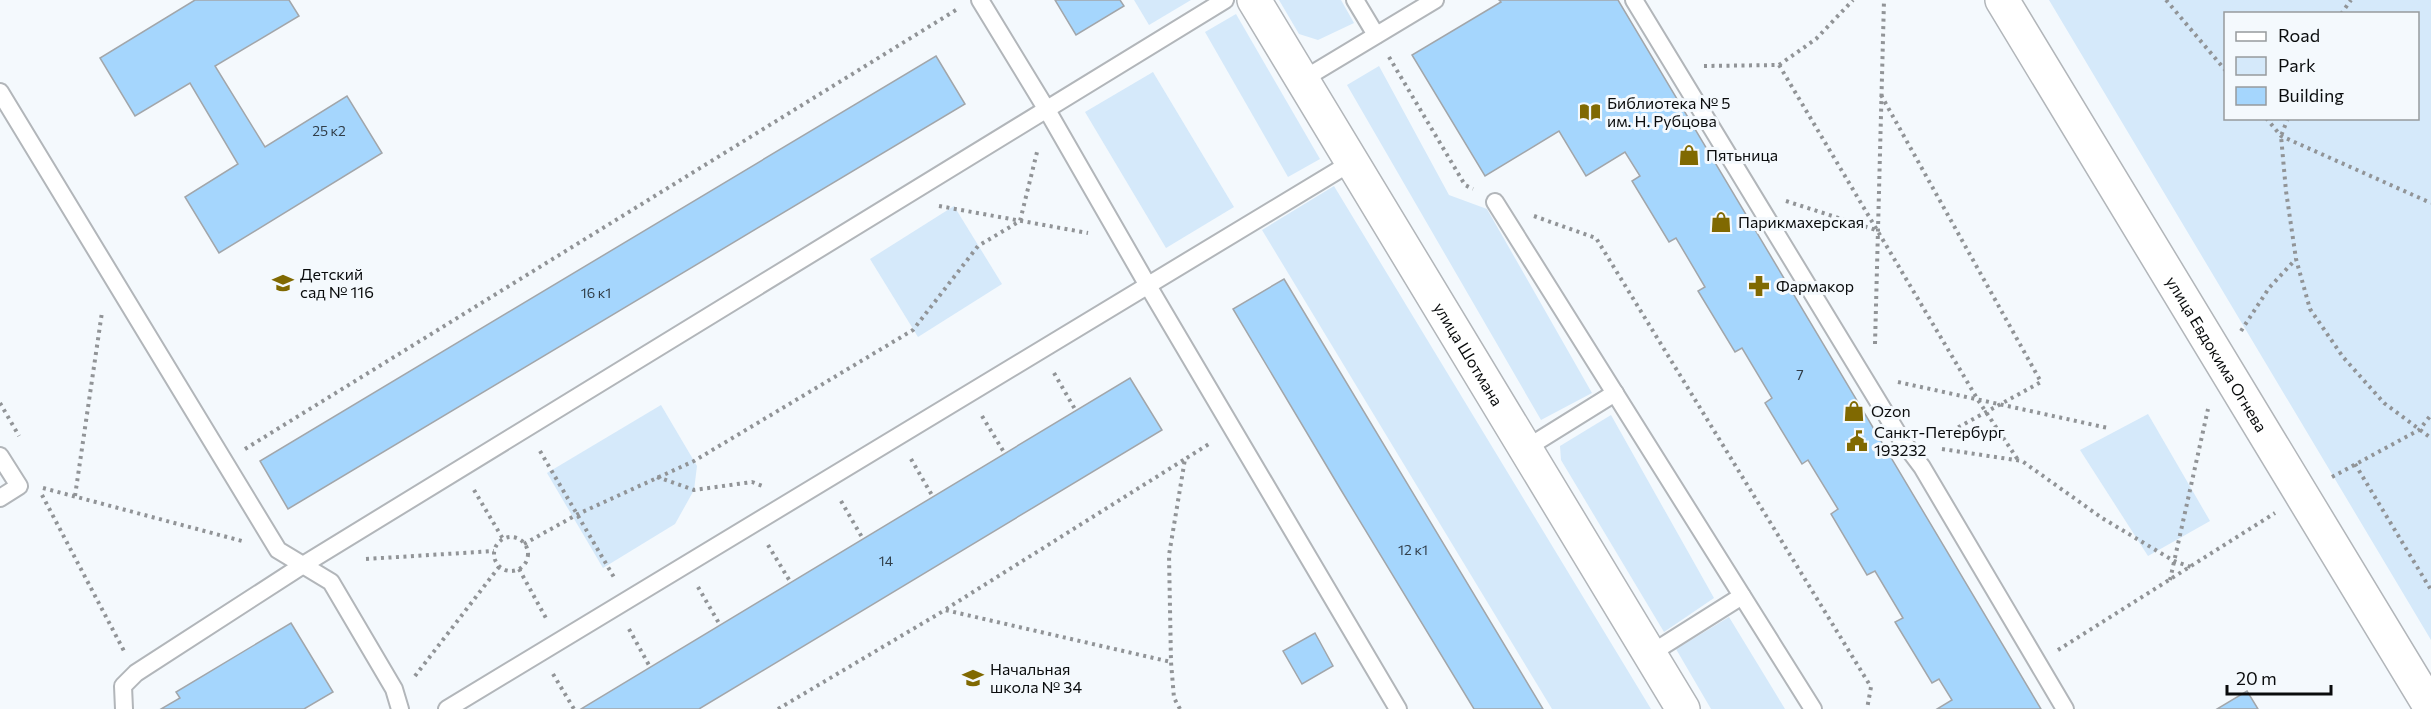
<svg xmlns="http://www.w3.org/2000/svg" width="2431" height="709" font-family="Commissioner,sans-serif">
<rect width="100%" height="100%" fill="#f4f9fd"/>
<g fill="#d5e9fa" fill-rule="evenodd">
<polygon points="1134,0 1191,0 1149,25"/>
<polygon points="1279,0 1341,0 1354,23 1318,40 1299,34"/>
<path d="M 2049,0 L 2431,0 L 2431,640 ZM 2226,14 L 2418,14 L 2418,118 L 2226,118 Z"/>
<polygon points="1236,14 1320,159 1288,177 1205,32"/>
<polygon points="1379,66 1449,195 1487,209 1592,393 1541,420 1347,85"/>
<polygon points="1153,72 1234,207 1166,248 1085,112"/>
<polygon points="1334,186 1651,709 1552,709 1262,230"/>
<polygon points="954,206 1002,284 918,337 870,259"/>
<polygon points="661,405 697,466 694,490 675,524 603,568 547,473"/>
<polygon points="2148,414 2210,521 2148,556 2080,450"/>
<polygon points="1611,415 1714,598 1664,632 1561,460 1560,446"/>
<polygon points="1729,617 1785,709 1711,709 1676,649"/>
</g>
<g fill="#a5d6fd" stroke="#a2a6aa" stroke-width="1.5">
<polygon points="195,0 289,0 299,16 215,66 265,147 347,96 382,153 219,253 185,197 238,164 190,83 135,116 100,58"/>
<polygon points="1055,0 1120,0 1124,6 1076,35"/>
<polygon points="1499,0 1618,0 2041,709 1937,709 1952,700 1939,679 1932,683 1895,622 1903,618 1875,571 1867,575 1831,514 1838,509 1808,460 1802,464 1765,403 1772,398 1742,348 1735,352 1698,291 1705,287 1676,238 1669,242 1632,181 1640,176 1625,152 1586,176 1559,131 1485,176 1412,55 1501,2"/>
<polygon points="936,56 965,104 288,509 260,461"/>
<polygon points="1284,279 1543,709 1474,709 1341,490 1233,309"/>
<polygon points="1130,378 1162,430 699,709 581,709"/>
<polygon points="291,623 333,692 304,709 161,709 180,698 176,692"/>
<polygon points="1315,633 1333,666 1302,684 1283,651"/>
<polygon points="2247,691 2258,709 2217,709"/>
</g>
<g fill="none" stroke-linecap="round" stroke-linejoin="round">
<defs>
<g id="lane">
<polyline points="980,0 1047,110 1147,284 1398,709"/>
<polyline points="1355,0 1376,35"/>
<polyline points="1634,0 1901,439 1922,467 2065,709"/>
<polyline points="1302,80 1435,0"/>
<polyline points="0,92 278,550 331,582 394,689 400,709"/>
<polyline points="1495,202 1813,709"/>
<polyline points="1525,449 1615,393"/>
<polyline points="0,456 19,486 0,498"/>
<polyline points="1650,654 1742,596"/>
<polyline points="124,709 123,686 136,673 303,565 1225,0"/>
<polyline points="447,709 1352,162"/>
</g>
<g id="street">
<path id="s1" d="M 1254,0 L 1683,709"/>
<path id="s2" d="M 2002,0 L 2431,708"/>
</g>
</defs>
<use href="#lane" stroke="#b2b6ba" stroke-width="20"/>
<use href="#street" stroke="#b2b6ba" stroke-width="36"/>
<g stroke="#919497" stroke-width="4" stroke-dasharray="3 4.5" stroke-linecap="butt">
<polyline points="2166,0 2226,71"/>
<polyline points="2341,14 2351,0"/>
<polyline points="1389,57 1465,185 1473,189"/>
<polyline points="1779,65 1978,400 2018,460"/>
<polyline points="1704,66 1779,65 1816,39 1853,0"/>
<polyline points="1881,95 2041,382 1935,440"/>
<polyline points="2266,118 2281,136 2431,203"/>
<polyline points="2288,118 2281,136 2286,191 2296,259 2310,309 2343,357 2384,403 2431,438"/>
<polyline points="1786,201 1879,231"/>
<polyline points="939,206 1088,233"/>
<polyline points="1534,216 1596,238 1871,687 1867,709"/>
<polyline points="2241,331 2269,288 2296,259"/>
<polyline points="1875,344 1884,0"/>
<polyline points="1054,373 1076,411"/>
<polyline points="1898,382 2108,428"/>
<polyline points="0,403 19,436"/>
<polyline points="982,416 1005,454"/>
<polyline points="245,449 956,10"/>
<polyline points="1942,449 2022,461 2102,518 2174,561 2191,567"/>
<polyline points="540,451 615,579"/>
<polyline points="911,459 933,497"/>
<polyline points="2355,464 2431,590"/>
<polyline points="657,477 694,490 752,482 765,487"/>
<polyline points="2332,477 2419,430 2431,415"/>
<polyline points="43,488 242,541"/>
<polyline points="474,490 503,539"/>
<polyline points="42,495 124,651"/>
<polyline points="75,496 102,312"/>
<polyline points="841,501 863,539"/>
<circle cx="511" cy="554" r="17"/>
<polyline points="524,544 578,514 694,461 913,330 978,246 1020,221 1038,148"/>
<polyline points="768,545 791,583"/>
<polyline points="366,559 494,551"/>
<polyline points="519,569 547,620"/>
<polyline points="2170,580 2208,409"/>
<polyline points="698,587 720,625"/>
<polyline points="946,609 1185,459"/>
<polyline points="629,629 650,667"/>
<polyline points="2058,650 2275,513"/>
<polyline points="553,674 574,709"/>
<polyline points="415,676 499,567"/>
<polyline points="778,709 945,610 1171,662"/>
<polyline points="1180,709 1174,698 1171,662 1169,555 1185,459 1212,442"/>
</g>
<use href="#lane" stroke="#fff" stroke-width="16"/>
<use href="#street" stroke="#fff" stroke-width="33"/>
</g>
<defs>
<symbol id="library-bare" viewBox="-9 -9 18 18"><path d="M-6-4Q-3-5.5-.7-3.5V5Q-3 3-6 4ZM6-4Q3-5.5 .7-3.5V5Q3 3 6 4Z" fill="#806901" stroke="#f4f9fd" stroke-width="2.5" paint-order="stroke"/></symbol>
<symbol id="shop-bare" viewBox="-9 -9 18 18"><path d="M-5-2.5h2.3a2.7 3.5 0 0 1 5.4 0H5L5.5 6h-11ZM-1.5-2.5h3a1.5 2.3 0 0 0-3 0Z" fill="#806901" stroke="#f4f9fd" stroke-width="2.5" paint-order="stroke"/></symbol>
<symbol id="school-bare" viewBox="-9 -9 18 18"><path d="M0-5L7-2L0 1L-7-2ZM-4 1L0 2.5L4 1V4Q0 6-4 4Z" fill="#806901" stroke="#f4f9fd" stroke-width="2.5" paint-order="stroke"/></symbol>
<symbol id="pharmacy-bare" viewBox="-9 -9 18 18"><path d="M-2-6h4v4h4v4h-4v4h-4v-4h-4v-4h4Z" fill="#806901" stroke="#f4f9fd" stroke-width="2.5" paint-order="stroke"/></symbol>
<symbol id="civic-bare" viewBox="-9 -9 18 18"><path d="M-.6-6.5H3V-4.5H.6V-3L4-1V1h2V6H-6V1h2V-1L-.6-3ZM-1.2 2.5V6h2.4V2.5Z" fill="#806901" stroke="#f4f9fd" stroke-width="2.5" paint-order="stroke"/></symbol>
</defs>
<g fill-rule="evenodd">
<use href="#library-bare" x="1575" y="97" width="30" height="30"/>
<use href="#shop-bare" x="1674" y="140" width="30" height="30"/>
<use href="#shop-bare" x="1706" y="207" width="30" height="30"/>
<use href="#school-bare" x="268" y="268" width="30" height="30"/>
<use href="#pharmacy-bare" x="1744" y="271" width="30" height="30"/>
<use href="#shop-bare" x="1839" y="396" width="30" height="30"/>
<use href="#civic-bare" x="1842" y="426" width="30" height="30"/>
<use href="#school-bare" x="958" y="663" width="30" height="30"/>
</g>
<g text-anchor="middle" stroke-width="6" stroke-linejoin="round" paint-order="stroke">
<g font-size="14" fill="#313e49">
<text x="329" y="136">25 к2</text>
<text x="596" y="298">16 к1</text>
<text x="1800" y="380">7</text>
<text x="1413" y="555">12 к1</text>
<text x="886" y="566">14</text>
</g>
<g font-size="16" fill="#0a0c0d" stroke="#f4f9fd" text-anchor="start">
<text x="1607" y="109">Библиотека № 5<tspan x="1607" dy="18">им. Н. Рубцова</tspan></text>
<text x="1706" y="161">Пятьница</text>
<text x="1738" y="228">Парикмахерская</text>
<text x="300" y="280">Детский<tspan x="300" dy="18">сад № 116</tspan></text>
<text x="1776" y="292">Фармакор</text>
<text x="1871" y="417">Ozon</text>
<text x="1874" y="438">Санкт-Петербург<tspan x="1874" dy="18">193232</tspan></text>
<text x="990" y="675">Начальная<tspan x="990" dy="18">школа № 34</tspan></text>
</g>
<g font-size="16" fill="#0a0c0d" stroke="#f4f9fd">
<text dy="6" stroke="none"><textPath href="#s2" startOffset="414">улица Евдокима Огнева</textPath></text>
<text dy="6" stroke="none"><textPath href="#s1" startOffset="414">улица Шотмана</textPath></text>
</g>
</g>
<rect x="2224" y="12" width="195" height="108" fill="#f4f9fd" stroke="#969a9d" stroke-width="1.5"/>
<rect x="2236" y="32" width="30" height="9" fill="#ffffff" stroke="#969a9d" stroke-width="1.5"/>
<text x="2278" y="42" font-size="18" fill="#0a0c0d">Road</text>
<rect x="2236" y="57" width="30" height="18" fill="#d5e9fa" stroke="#969a9d" stroke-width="1.5"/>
<text x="2278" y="72" font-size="18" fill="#0a0c0d">Park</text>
<rect x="2236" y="87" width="30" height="18" fill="#a5d6fd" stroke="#969a9d" stroke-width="1.5"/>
<text x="2278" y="102" font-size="18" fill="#0a0c0d">Building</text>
<path d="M2227 685v9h104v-9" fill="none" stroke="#0a0c0d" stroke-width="3"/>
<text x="2236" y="685" font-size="18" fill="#0a0c0d" stroke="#f4f9fd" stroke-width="4.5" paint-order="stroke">20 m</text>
</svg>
